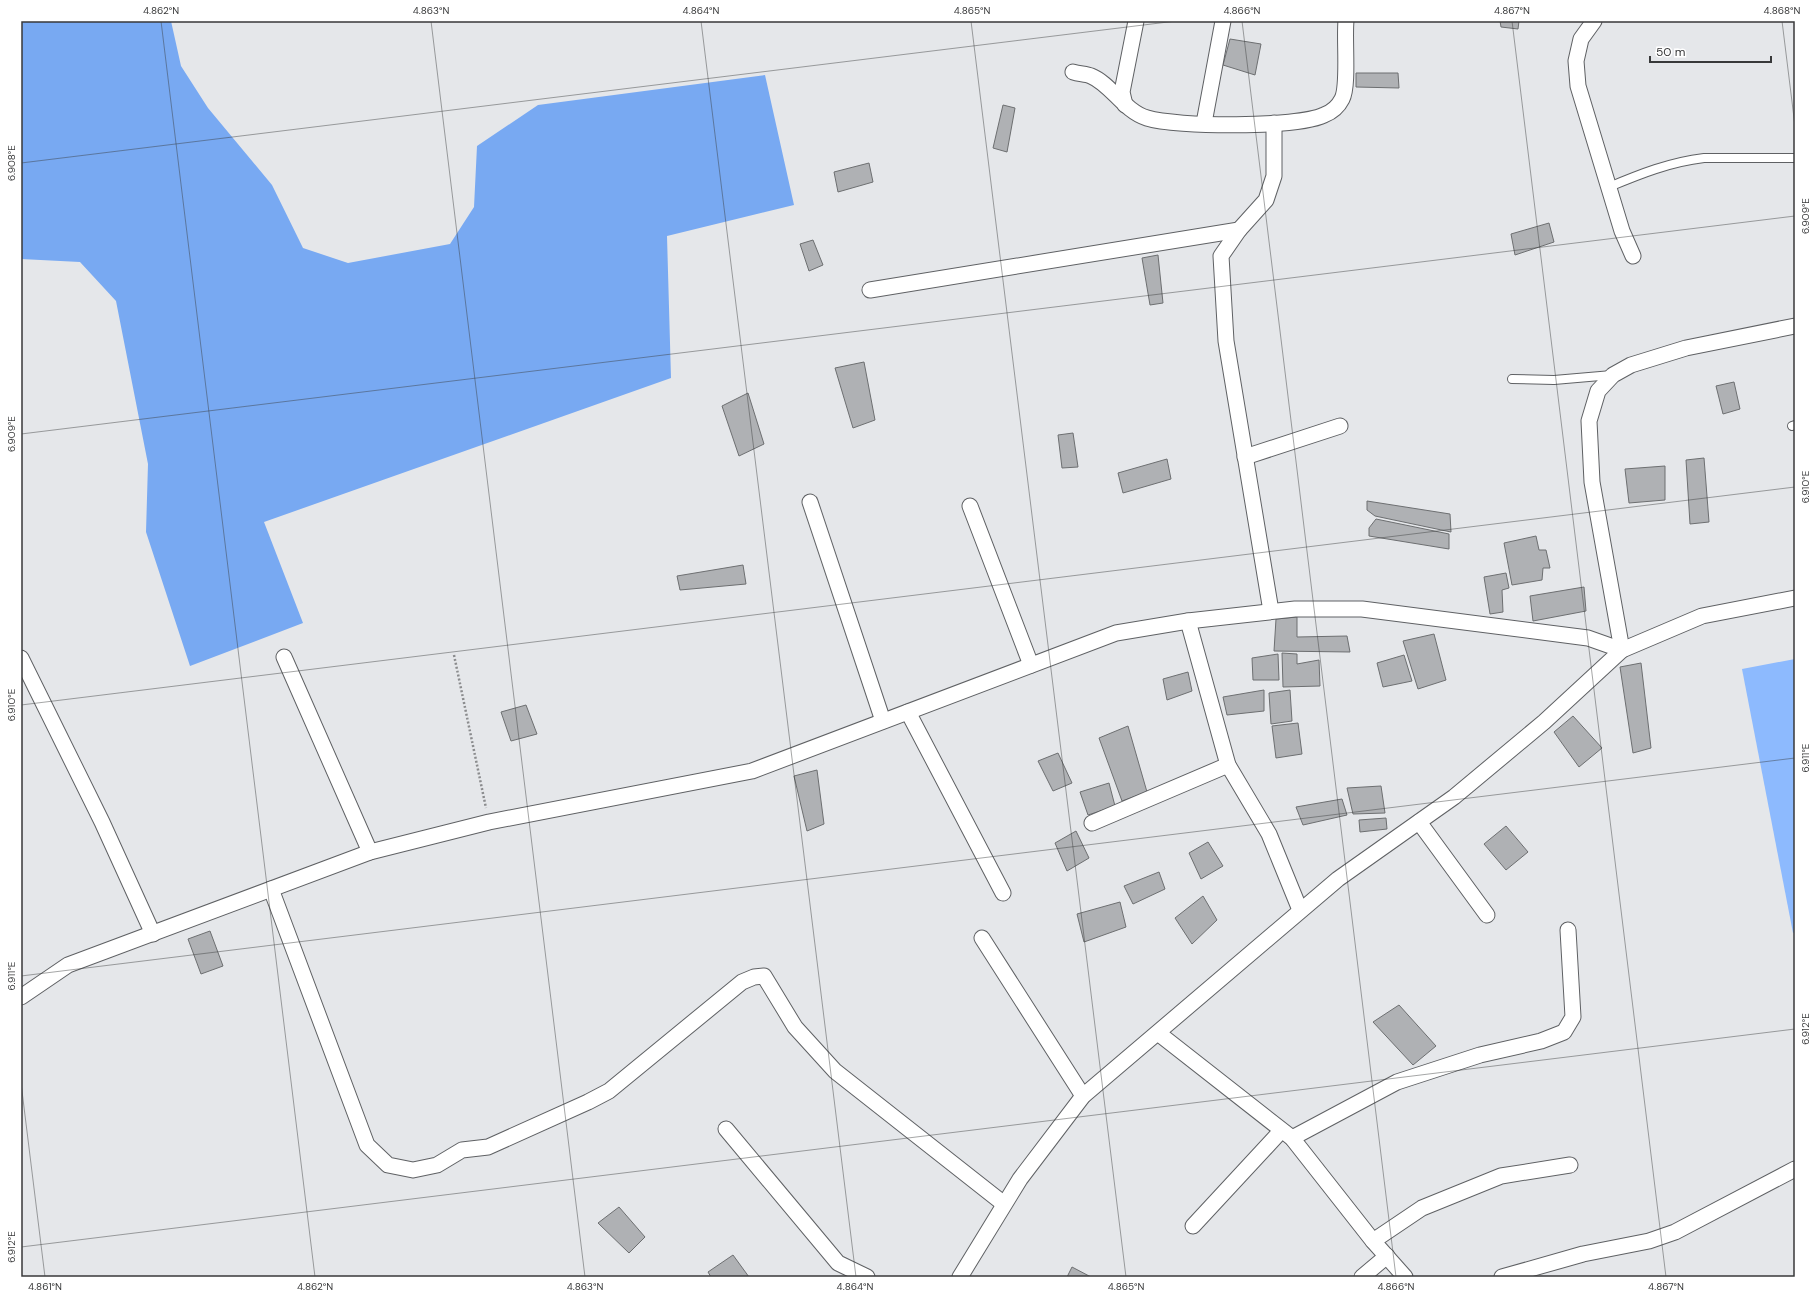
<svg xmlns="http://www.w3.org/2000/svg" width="1816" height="1298" font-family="'DM Sans',sans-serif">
<rect width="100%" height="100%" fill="#e5e7ea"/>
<polygon fill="#8dbafe" points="1795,659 1795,932 1793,933 1742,669"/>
<polygon fill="#78a9f2" points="21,21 171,21 181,66 208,108 272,185 303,248 348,263 450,244 474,207 477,146 538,105 765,75 794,205 667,236 671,378 264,522 303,623 190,666 146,532 148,464 116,301 80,262 21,259"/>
<g fill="#afb1b4" stroke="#6d6f71">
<polygon points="1500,21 1519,21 1518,29 1501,27"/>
<polygon points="1230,39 1261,44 1255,75 1223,65"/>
<polygon points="1356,73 1398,73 1399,88 1356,87"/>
<polygon points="1003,105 1015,108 1007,152 993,148"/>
<polygon points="869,163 873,182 838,192 834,172"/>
<polygon points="1549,223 1554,242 1515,255 1511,234"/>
<polygon points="813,240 823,265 809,271 800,244"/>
<polygon points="1158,255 1163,303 1150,305 1142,258"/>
<polygon points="864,362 875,420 853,428 835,368"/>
<polygon points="1734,382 1740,409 1723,414 1716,386"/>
<polygon points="748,393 764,444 739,456 722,406"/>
<polygon points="1073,433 1078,467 1062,468 1058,435"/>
<polygon points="1704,458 1709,522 1690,524 1686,460"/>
<polygon points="1167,459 1171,479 1123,493 1118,473"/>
<polygon points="1665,466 1665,500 1629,503 1625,469"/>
<polygon points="1367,501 1450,514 1451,532 1375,516 1367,510"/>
<polygon points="1376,519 1449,534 1449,549 1369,536 1369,528"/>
<polygon points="1536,536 1539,550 1546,550 1550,568 1543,568 1542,580 1512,585 1504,543"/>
<polygon points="743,565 746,584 680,590 677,576"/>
<polygon points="1506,573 1509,588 1502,590 1503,612 1490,614 1484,577"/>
<polygon points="1584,587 1586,611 1533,621 1530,596"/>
<polygon points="1297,617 1297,637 1347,636 1350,652 1274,651 1276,619"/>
<polygon points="1434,634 1446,680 1418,689 1403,641"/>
<polygon points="1282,653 1297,654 1297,664 1319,660 1320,686 1283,687"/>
<polygon points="1278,654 1279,680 1253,680 1252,658"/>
<polygon points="1404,655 1412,681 1383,687 1377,663"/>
<polygon points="1641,663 1651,748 1633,753 1620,667"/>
<polygon points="1188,672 1192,691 1167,700 1163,679"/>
<polygon points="1264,690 1264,711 1227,715 1223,697"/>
<polygon points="1290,690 1292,721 1271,724 1269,693"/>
<polygon points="526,705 537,734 511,741 501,712"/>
<polygon points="1573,716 1602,748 1579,767 1554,732"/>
<polygon points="1298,723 1302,754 1276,758 1272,726"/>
<polygon points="1128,726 1147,792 1122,801 1099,738"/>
<polygon points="1058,753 1072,783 1053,791 1038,761"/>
<polygon points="817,770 824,824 807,831 794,776"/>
<polygon points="1109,783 1115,806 1088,815 1080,792"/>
<polygon points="1381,786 1385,813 1353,814 1347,788"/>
<polygon points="1342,799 1347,815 1303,825 1296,807"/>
<polygon points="1386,818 1387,829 1360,832 1359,820"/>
<polygon points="1506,826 1528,852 1506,870 1484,844"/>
<polygon points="1076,831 1089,858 1067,871 1055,843"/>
<polygon points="1208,842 1223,866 1201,879 1189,853"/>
<polygon points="1159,872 1165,889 1133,904 1124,886"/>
<polygon points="1203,896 1217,920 1192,944 1175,918"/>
<polygon points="1120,902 1126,927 1084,942 1077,914"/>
<polygon points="210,931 223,966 201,974 188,939"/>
<polygon points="1399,1005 1436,1046 1413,1065 1373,1022"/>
<polygon points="619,1207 645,1237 629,1253 598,1223"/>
<polygon points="733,1255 749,1277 711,1277 708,1272"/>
<polygon points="1072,1267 1091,1277 1067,1277"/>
</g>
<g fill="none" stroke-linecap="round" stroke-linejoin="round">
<defs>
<g id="lane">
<path d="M 1609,187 C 1640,174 1670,162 1704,158 L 1795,158"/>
<polyline points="1512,379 1554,380 1612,375"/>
<polyline points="1792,426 1795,425"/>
</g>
<g id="street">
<polyline points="1594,21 1581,39 1576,61 1578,86 1622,231 1633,256"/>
<path d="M 1073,72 C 1079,74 1086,74 1091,76 C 1111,84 1124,111 1147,118 C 1176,127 1297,128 1324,115 C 1332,112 1338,107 1342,99 C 1349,86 1344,39 1346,21"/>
<polyline points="1125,105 1122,92 1136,21"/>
<polyline points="1204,123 1223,21"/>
<polyline points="870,290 1239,230"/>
<polyline points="1245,457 1340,426"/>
<polyline points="810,502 883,721"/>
<polyline points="970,506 1031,665"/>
<polyline points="1271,611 1226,341 1221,256 1239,230 1266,200 1274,176 1274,123"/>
<polyline points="1188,621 1228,765 1269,834 1300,910"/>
<polyline points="1622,650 1592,482 1589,421 1598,391 1613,375 1631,365 1686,348 1795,326"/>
<polyline points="284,657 370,852"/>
<polyline points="21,658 102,822 153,934"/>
<polyline points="908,712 1003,893"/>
<polyline points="1419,822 1487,915"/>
<polyline points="1092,823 1228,765"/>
<polyline points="271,889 367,1145 388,1165 413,1170 437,1165 462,1150 488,1147 588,1102 609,1091 742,982 754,977 764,976 795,1027 835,1071 1004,1204"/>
<polyline points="982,938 1083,1096"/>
<polyline points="21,997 68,965 370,852 489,822 752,771 1116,633 1188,621 1295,609 1362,609 1588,638 1622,650"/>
<polyline points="1158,1033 1292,1138 1373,1241 1405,1277"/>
<polyline points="726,1129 838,1263 867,1277"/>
<polyline points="1292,1138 1397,1082 1480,1055 1541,1041 1564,1032 1573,1017 1568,930"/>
<polyline points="1193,1226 1281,1131"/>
<polyline points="1373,1241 1422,1208 1501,1176 1570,1165"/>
<polyline points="960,1277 1020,1179 1083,1096 1338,879 1454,797 1544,722 1622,650 1702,616 1795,598"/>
<polyline points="1362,1277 1387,1256"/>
<polyline points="1502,1277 1583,1254 1649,1241 1675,1232 1795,1169"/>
</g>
</defs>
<use href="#lane" stroke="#5f6164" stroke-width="10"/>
<use href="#street" stroke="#5f6164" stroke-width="17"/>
<polyline stroke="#8b8c8e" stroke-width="2.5" stroke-dasharray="2 2" stroke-linecap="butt" points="454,655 486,808"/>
<use href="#lane" stroke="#fff" stroke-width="8"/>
<use href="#street" stroke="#fff" stroke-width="15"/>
</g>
<path fill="none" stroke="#38393a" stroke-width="1" stroke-opacity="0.45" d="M 161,21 L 315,1277M 431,21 L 585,1277M 701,21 L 856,1277M 971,21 L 1126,1277M 1242,21 L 1396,1277M 1512,21 L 1666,1277M 1782,21 L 1795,126M 21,163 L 1176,21M 21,434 L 1795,216M 21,705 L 1795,487M 21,976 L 1795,758M 21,1083 L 45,1277M 21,1247 L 1795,1029"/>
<rect width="1816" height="1298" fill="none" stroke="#ffffff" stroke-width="44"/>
<path d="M1650 56v6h121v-6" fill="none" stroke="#38393a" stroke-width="2"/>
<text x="1656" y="56" font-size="12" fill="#38393a" stroke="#ffffff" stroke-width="3" paint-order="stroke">50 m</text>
<rect x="22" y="22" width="1772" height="1254" fill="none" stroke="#38393a" stroke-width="1.5"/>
<g font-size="10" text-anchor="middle" fill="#38393a">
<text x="161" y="14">4.862°N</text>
<text x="431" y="14">4.863°N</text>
<text x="701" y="14">4.864°N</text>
<text x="972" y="14">4.865°N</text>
<text x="1242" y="14">4.866°N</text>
<text x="1512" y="14">4.867°N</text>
<text x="1782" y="14">4.868°N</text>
<text transform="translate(11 163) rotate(-90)" y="4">6.908°E</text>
<text transform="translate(1805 216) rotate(-90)" y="4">6.909°E</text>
<text transform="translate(11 434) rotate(-90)" y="4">6.909°E</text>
<text transform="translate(1805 487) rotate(-90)" y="4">6.910°E</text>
<text transform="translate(11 705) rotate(-90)" y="4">6.910°E</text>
<text transform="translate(1805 758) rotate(-90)" y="4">6.911°E</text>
<text transform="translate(11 976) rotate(-90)" y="4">6.911°E</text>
<text transform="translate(1805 1029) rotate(-90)" y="4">6.912°E</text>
<text transform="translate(11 1247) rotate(-90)" y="4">6.912°E</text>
<text x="45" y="1290">4.861°N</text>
<text x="315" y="1290">4.862°N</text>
<text x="585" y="1290">4.863°N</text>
<text x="855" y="1290">4.864°N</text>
<text x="1126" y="1290">4.865°N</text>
<text x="1396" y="1290">4.866°N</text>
<text x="1666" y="1290">4.867°N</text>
</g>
</svg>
